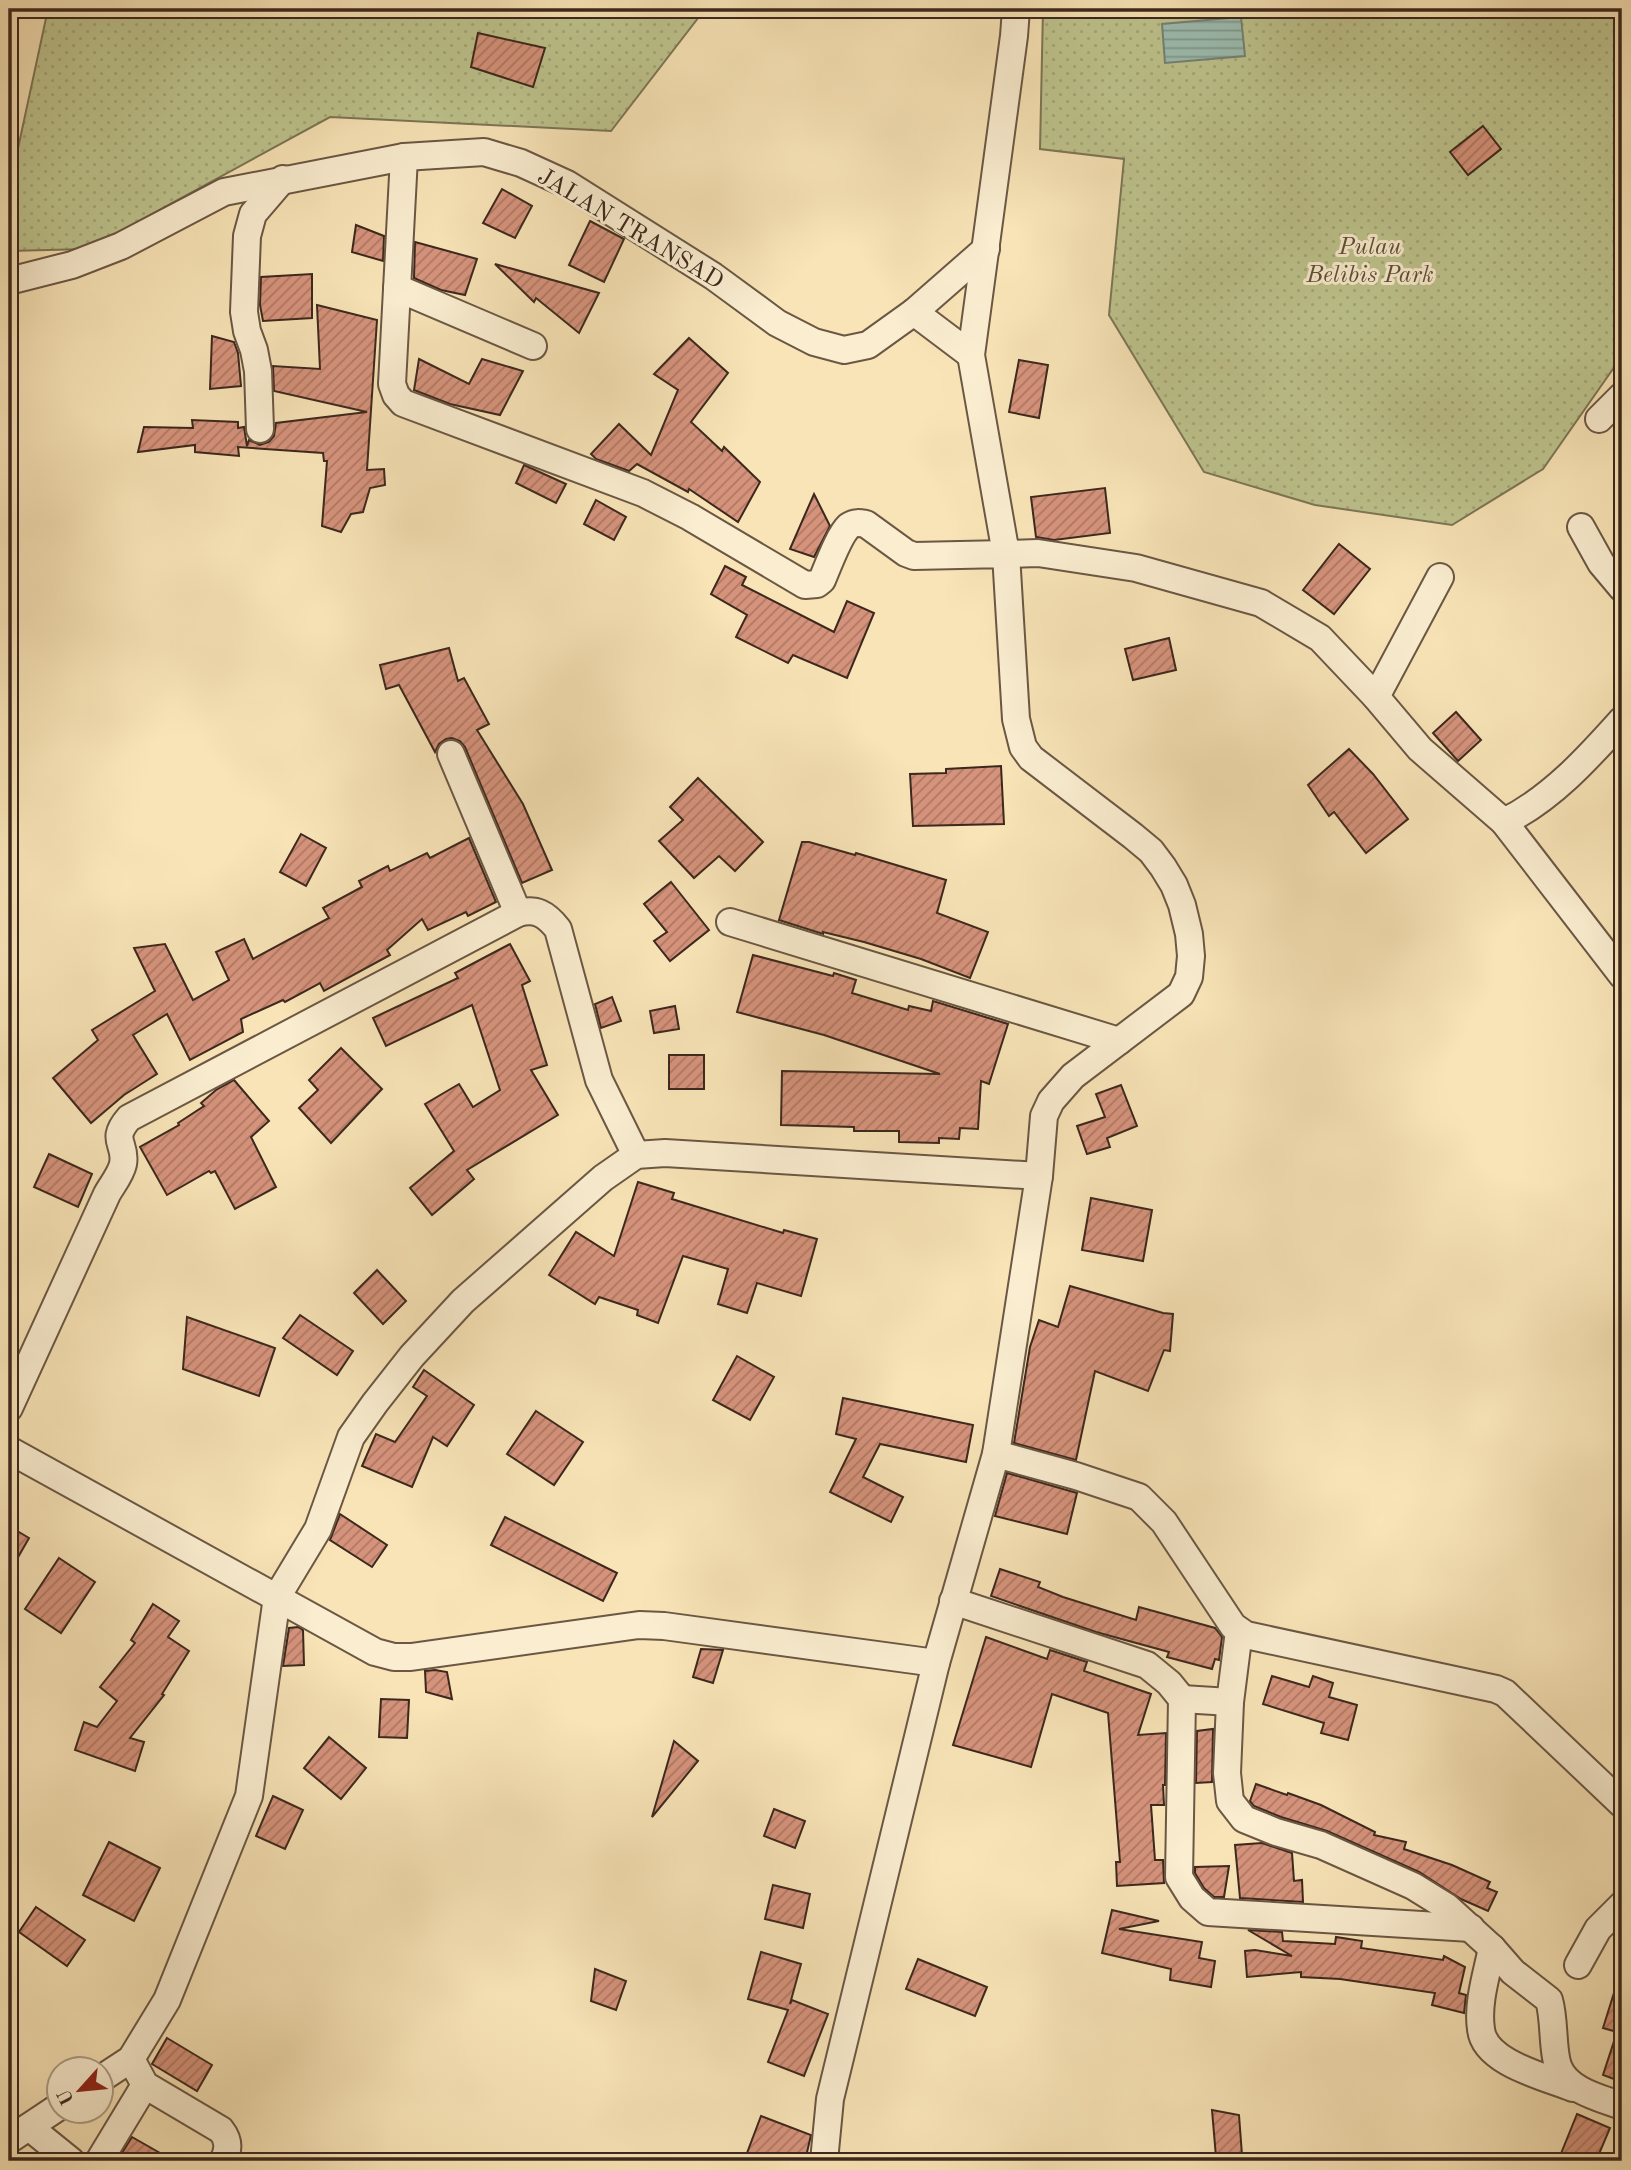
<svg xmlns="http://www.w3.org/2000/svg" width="1631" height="2170" font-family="'Old Standard TT',serif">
<defs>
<pattern id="park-dots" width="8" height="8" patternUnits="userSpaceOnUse" patternTransform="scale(1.75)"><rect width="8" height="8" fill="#bec48e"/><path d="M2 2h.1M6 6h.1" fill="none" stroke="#a4a87a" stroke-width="1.8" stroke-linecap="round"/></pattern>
<pattern id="water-rules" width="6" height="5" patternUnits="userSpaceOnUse" patternTransform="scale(1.75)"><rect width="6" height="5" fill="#9dbeb2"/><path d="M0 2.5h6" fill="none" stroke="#819a90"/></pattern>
<pattern id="building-hatch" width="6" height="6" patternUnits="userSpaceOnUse" patternTransform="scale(1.75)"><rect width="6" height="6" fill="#d6937c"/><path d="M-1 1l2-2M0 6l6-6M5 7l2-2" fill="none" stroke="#af7865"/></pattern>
</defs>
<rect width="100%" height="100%" fill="#f8e4b7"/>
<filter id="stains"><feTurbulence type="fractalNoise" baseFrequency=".00286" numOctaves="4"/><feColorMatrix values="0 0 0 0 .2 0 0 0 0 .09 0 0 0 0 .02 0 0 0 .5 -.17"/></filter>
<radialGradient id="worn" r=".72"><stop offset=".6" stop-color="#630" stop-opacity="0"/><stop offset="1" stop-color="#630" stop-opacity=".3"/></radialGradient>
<g fill="url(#park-dots)" stroke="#7d7656" stroke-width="2">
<polygon points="48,9 705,9 611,131 330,117 88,249 9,251 9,190"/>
<polygon points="1043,9 1622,9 1622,356 1543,469 1452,525 1315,505 1204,472 1109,315 1124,159 1040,149"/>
</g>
<polygon fill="url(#water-rules)" stroke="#768276" stroke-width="2" points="1241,17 1245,56 1165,63 1162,24"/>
<g fill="url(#building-hatch)" stroke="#3c281d" stroke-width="2">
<polygon points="478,33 545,48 533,87 471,67"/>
<polygon points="1483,126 1501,149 1468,175 1450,152"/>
<polygon points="502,189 532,206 515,238 483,223"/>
<polygon points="590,221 624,239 604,282 569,265"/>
<polygon points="356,225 384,236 383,261 352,252"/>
<polygon points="415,242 477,259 465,295 441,290 414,278"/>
<polygon points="495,264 599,293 579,333 536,298 534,302"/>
<polygon points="312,274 312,318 263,321 260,305 261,277"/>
<polygon points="317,305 377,320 367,470 384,469 385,485 370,488 363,512 351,514 341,532 322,526 327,461 324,461 323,453 238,447 239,456 195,452 195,445 138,452 144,427 193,428 192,420 238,422 238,428 244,427 247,446 249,440 260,445 269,442 274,436 276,423 367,412 274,391 273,366 320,369"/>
<polygon points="212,336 234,342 238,353 241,386 210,389"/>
<polygon points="689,338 728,373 691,422 722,451 724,447 760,482 738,522 689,489 688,492 637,464 629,471 596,459 591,454 619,424 651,455 678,390 654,374"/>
<polygon points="419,359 469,384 482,359 523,371 500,415 450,404 414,390"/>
<polygon points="1019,360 1048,365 1039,418 1009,412"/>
<polygon points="524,465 566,484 556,503 516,483"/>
<polygon points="1105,488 1110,533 1054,540 1036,537 1031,497"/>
<polygon points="814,494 830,526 814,557 790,549"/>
<polygon points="596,500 626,517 614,540 584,524"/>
<polygon points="1339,544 1370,569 1334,614 1303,590"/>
<polygon points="725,566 746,577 742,585 834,632 847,601 874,613 847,678 793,655 788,663 736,637 747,615 711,594"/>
<polygon points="1169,638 1176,670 1133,680 1125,649"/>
<polygon points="449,648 458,681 464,678 489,724 477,730 523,804 552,870 522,883 465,747 460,741 452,738 446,739 439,744 435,752 399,685 386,689 380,665"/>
<polygon points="1456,712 1481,740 1458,761 1433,733"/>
<polygon points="1349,749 1373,774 1408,819 1366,853 1334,812 1329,816 1308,785"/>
<polygon points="1001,766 1004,824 913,826 910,774 946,773 946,769"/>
<polygon points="698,778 763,842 735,871 719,856 694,878 659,841 683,820 670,807"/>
<polygon points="301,834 326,848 306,886 280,872"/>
<polygon points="469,838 496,902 468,916 466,912 428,930 422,919 387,950 390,955 324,991 320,983 285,1002 283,1000 241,1019 243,1032 190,1060 167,1014 133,1035 157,1074 124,1095 91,1123 53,1078 98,1040 92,1030 155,991 134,948 165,944 193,1000 229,980 216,952 244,939 253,959 329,918 323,908 362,887 359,881 388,866 390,871 427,853 430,858"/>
<polygon points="802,842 809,842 855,855 856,853 946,880 937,913 988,932 970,978 921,959 864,942 823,932 823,934 779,920"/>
<polygon points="671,882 709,930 670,961 654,941 667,932 644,904"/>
<polygon points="510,944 530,981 522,985 547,1065 531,1070 558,1115 467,1170 474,1179 432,1215 410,1188 454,1151 425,1104 459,1084 473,1107 500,1090 472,1005 386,1046 373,1018 458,978 455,973"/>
<polygon points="753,955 833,976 834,973 856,980 852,993 908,1010 909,1006 931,1011 933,1001 1008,1024 989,1084 981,1081 978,1129 960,1128 959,1139 939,1138 939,1143 899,1142 899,1131 854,1131 854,1127 781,1125 782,1071 940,1074 824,1035 737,1012"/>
<polygon points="612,997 621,1021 601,1028 595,1004"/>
<polygon points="675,1006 679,1029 654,1033 650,1011"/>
<polygon points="341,1048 382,1089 331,1143 299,1108 318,1090 309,1080"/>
<rect x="669" y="1055" width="35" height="34"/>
<polygon points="234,1080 269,1121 251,1137 276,1187 235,1209 215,1171 211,1173 209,1171 167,1195 140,1147 179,1125 178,1123 204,1106 201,1103 216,1090"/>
<polygon points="1121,1085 1137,1126 1107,1138 1110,1147 1087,1154 1077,1126 1105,1117 1096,1094"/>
<polygon points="49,1154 92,1174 78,1207 34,1187"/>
<polygon points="638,1182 674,1193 672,1199 783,1233 784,1230 817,1239 801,1296 757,1283 747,1313 718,1304 728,1269 683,1256 658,1323 637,1315 638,1310 599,1297 595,1304 549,1275 576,1232 614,1256"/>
<polygon points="1091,1198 1152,1210 1143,1261 1082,1250"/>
<polygon points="377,1270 406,1301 383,1324 354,1293"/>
<polygon points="1070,1286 1163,1313 1173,1314 1170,1351 1164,1350 1148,1391 1095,1371 1076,1460 1014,1443 1030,1347 1039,1320 1058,1327"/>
<polygon points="300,1315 353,1351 337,1375 283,1338"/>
<polygon points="187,1317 275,1348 259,1396 183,1369"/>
<polygon points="737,1356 774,1377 750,1420 713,1400"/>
<polygon points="424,1370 474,1405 447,1446 433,1437 412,1487 362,1466 376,1434 395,1442 427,1396 413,1387"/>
<polygon points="843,1398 973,1425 966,1462 880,1444 863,1477 903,1497 891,1522 830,1492 856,1439 836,1434"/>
<polygon points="536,1411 583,1442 554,1485 507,1454"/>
<polygon points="1007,1473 1077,1493 1067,1534 995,1516"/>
<polygon points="340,1514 387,1545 372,1567 330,1540"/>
<polygon points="505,1517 617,1573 603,1601 491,1545"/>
<polygon points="9,1526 29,1538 9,1573"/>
<polygon points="59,1558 95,1582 61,1633 25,1609"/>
<polygon points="1000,1569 1040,1582 1038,1587 1063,1597 1136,1620 1139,1607 1215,1628 1222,1637 1219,1660 1215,1659 1212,1669 1167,1657 1169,1652 1096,1632 991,1596"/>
<polygon points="153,1604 179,1621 168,1637 189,1651 162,1694 164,1695 130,1738 144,1742 135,1771 75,1750 84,1722 97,1727 117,1701 100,1687 135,1643 131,1640"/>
<polygon points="298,1627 303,1630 304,1665 283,1666 289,1628"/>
<polygon points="986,1637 1047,1659 1050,1650 1087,1662 1084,1671 1151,1694 1138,1735 1166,1733 1165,1785 1163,1785 1164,1805 1151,1805 1155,1860 1163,1860 1164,1883 1117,1886 1116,1862 1120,1862 1108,1713 1052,1694 1031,1767 953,1745"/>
<polygon points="701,1649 723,1650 713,1683 693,1677"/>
<polygon points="435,1670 447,1672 452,1699 426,1692 425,1671"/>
<polygon points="1272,1676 1309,1687 1313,1676 1333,1683 1329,1697 1357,1705 1348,1740 1321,1733 1324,1723 1263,1704"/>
<polygon points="381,1699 409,1700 407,1738 379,1737"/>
<polygon points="1213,1729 1212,1782 1196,1783 1197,1731"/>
<polygon points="329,1737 366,1768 341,1799 304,1768"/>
<polygon points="674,1741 698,1761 652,1817"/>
<polygon points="1256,1784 1287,1795 1288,1793 1321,1805 1375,1832 1374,1835 1406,1842 1404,1849 1452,1865 1490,1882 1487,1888 1497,1892 1488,1911 1461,1899 1419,1872 1327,1831 1281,1817 1254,1806 1250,1801"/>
<polygon points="273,1796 303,1810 285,1849 256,1836"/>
<polygon points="774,1809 805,1821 795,1848 764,1836"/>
<polygon points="109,1842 160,1868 134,1921 83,1895"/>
<polygon points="1262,1843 1292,1853 1294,1881 1302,1880 1303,1902 1240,1898 1235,1845"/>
<polygon points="1229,1866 1224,1897 1214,1897 1204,1888 1195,1873 1195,1867"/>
<polygon points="773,1885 810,1894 803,1928 765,1919"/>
<polygon points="36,1907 85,1940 67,1966 19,1932"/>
<polygon points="1112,1910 1159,1921 1119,1929 1202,1942 1199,1958 1215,1961 1211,1987 1170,1980 1171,1969 1102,1953"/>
<polygon points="1248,1930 1282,1932 1283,1941 1335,1944 1336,1937 1362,1941 1361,1948 1443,1960 1444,1956 1465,1967 1459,1993 1466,1995 1464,2013 1432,2005 1435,1993 1340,1979 1301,1977 1301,1972 1247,1977 1245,1951 1255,1950 1292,1956"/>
<polygon points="761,1952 801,1964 790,2004 792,2000 828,2014 804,2076 768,2062 788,2010 748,1999"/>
<polygon points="918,1959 987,1987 975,2016 906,1989"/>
<polygon points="595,1969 626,1981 616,2010 591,2001"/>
<polygon points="1618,1980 1622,1981 1622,2082 1603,2075 1617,2032 1603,2028"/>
<polygon points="167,2038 212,2065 197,2091 152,2064"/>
<polygon points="1212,2110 1239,2115 1242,2155 1216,2157"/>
<polygon points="1577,2114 1610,2128 1596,2161 1558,2161"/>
<polygon points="761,2116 811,2135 805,2161 744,2161"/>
<polygon points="132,2137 174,2161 117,2161"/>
</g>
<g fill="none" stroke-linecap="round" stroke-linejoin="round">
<defs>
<g id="minor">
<path d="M 1016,9 L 1014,36 L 971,355 L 1006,554 L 1038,553 L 1136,568 L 1261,603 L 1320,638 L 1376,697 L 1420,749 L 1504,822 C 1551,799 1588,758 1622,720"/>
<path d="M 404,157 L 392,384 L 396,395 L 403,403 L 643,493 L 690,517 L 805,585 L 817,584 L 822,580 C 828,566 839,535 849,526 C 855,522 860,523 866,524 L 906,553 L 914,556 L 1006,554 L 1016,719 L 1023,747 L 1031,758 L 1133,836 L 1151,851 L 1163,867 L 1174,885 L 1182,905 L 1189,934 L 1191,956 L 1189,977 L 1181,994 L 1073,1076 L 1051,1101 L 1044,1116 L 1039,1176 L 996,1454 L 936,1663 L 830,2099 L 824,2161"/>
<polyline points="9,281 72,265 121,246 224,192 404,157 484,152 521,163 567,184 713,276 777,323 814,342 844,350 868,345 914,312 986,249"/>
<polyline points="397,288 533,346"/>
<polyline points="914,312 971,355"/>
<polyline points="1599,419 1622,396"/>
<polyline points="260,429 258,371 254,350 247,331 244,312 247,236 253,214 283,179"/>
<polyline points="1581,527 1601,563 1622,588"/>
<polyline points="1376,697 1440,577"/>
<polyline points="451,754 518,913"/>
<polyline points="1504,822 1622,975"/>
<polyline points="730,922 1119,1041"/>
<path d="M 9,1408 L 107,1194 C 112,1185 121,1174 123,1164 C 127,1143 109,1141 129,1118 L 518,913 C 536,908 546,914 558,929 L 599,1080 L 636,1155"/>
<polyline points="9,1450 375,1652 394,1657 411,1657 639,1625 664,1626 936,1663"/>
<polyline points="996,1454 1076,1476 1139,1497 1164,1522 1233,1626 1246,1635 1496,1689 1505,1693 1622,1804"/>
<polyline points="953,1601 1147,1665 1169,1683 1182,1699 1179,1877 1192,1898 1208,1912 1471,1928"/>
<path d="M 1239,1631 L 1230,1702 L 1227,1773 L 1230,1801 L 1244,1819 L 1276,1832 L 1321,1845 L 1413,1886 L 1447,1907 L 1492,1948 L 1513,1972 L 1549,2000 C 1555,2020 1552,2049 1558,2066 C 1567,2091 1601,2098 1622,2106"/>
<polyline points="1182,1699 1230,1702"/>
<path d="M 1492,1948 C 1487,1973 1477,2003 1481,2029 C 1484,2063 1546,2077 1573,2088"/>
<polyline points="1578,1965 1598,1929 1622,1905"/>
<path d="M 131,2059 L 145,2085 L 221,2130 C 229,2140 229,2150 223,2161"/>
<polyline points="102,2078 131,2059 167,2000 249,1796 277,1597 318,1529 351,1437 375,1403 412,1356 463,1301 603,1178 636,1155 665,1153 1039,1176"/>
<polyline points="29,2127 71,2161"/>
<polyline points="9,2140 60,2106"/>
<polyline points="99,2161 145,2085"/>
</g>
</defs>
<use href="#minor" stroke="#6b5744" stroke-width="30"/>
<use href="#minor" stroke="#faedd0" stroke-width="26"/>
</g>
<g text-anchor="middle" stroke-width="6" stroke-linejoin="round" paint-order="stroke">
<g font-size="24" fill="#3c281d" stroke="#faedd0">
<text transform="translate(631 228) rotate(31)" y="8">JALAN TRANSAD</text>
</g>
<g font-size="24" font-style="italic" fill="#5c4f39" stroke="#faedd0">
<text x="1370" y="254">Pulau<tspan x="1370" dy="28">Belibis Park</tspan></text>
</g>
</g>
<rect width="1631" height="2170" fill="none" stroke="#f8e4b7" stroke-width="35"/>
<rect x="10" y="10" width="1610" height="2149" fill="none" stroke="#3c281d" stroke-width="3.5"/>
<rect x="18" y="18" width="1596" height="2135" fill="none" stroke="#3c281d" stroke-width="2"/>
<g transform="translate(80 2090) rotate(243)"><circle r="33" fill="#faedd0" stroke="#ae9e88" stroke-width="2"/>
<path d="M0-5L12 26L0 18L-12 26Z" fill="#8f2418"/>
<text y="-10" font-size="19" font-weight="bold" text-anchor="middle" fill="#3c281d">U</text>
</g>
<rect width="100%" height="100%" filter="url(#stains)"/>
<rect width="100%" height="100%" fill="url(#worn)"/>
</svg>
